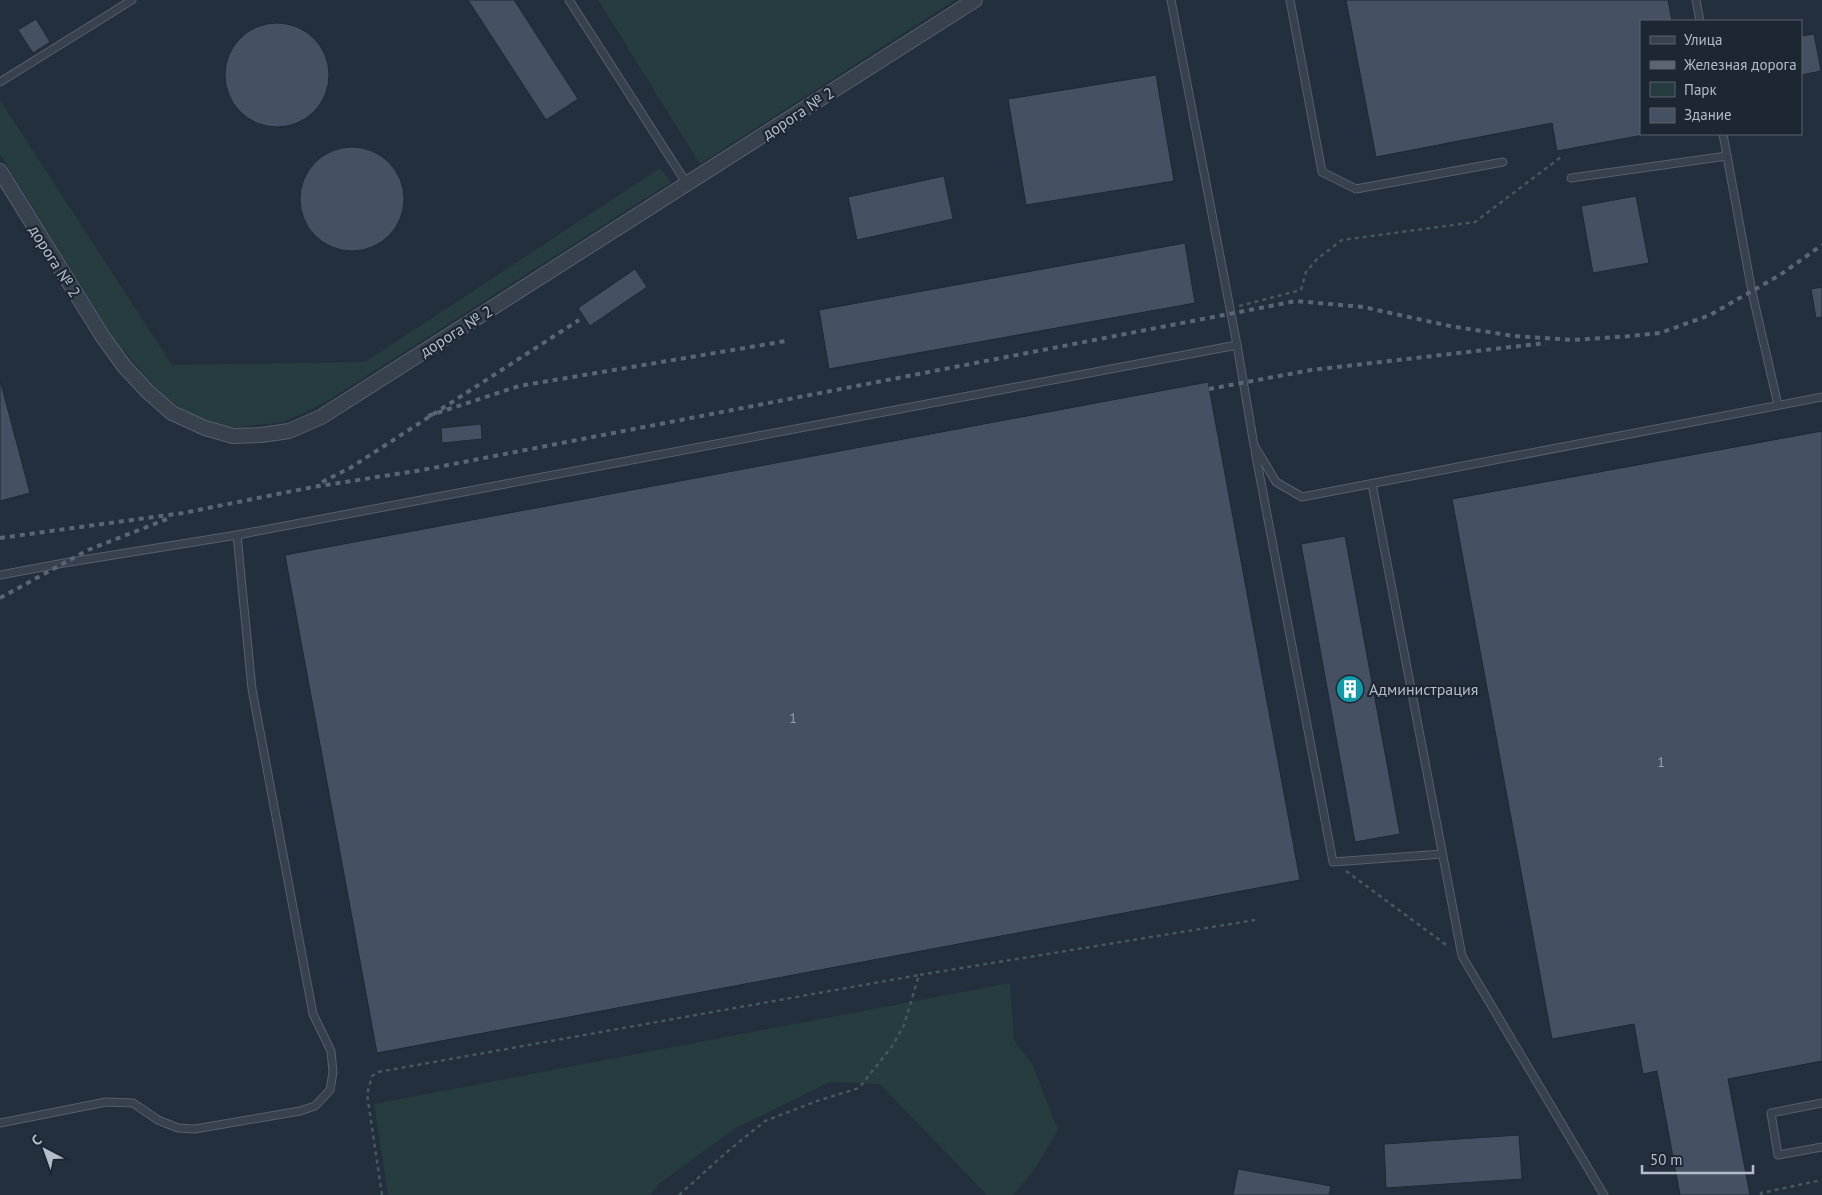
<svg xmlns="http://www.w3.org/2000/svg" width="1822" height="1195" font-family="'PT Sans',sans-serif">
<rect width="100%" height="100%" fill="#242f3e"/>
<g fill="#263c3f">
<polygon points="598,0 955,0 700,164"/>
<polygon points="0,100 172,365 365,362 660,168 671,182 324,403 284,422 229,428 186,412 157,390 114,339 0,154"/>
<polygon points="1010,983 1014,1040 1033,1066 1058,1130 1034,1170 1013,1195 987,1195 880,1084 830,1082 734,1129 660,1183 650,1195 388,1195 374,1104"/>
</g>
<g fill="#455162" stroke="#1f2835">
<polygon points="468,0 514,0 578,99 546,120"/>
<polygon points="1346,0 1668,0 1672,21 1641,21 1641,134 1649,134 1557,151 1552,123 1376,157"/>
<polygon points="36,19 50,42 33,53 18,30"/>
<circle cx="277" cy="75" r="52"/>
<polygon points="1814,34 1821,71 1801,75 1801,36"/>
<polygon points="1156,75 1174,181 1026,205 1008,99"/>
<circle cx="352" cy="199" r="52"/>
<polygon points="944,176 953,219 857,240 848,197"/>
<polygon points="1636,196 1649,263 1593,273 1581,206"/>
<polygon points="1185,243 1195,303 829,369 819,310"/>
<polygon points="635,269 647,287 590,326 578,308"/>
<polygon points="1822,287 1822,317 1816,318 1811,289"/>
<polygon points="0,380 30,493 0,501"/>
<polygon points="1208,382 1300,880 377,1053 285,555"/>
<polygon points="481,424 482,439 442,443 441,428"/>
<polygon points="1822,431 1822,1061 1728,1079 1750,1195 1680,1195 1657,1071 1643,1074 1634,1024 1552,1039 1452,499"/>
<polygon points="1345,536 1400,834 1355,842 1301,544"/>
<polygon points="1519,1135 1522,1179 1386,1188 1384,1144"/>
<polygon points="1238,1169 1331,1186 1329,1195 1233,1195"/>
</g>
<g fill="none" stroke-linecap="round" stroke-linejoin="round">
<defs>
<g id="service">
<polyline points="569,0 687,184"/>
<polyline points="1171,0 1237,345 1254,445 1276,482 1302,497 1822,397"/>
<polyline points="1290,0 1322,172 1356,189 1503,162"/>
<polyline points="1696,0 1700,21"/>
<polyline points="0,82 132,0"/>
<polyline points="1723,134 1752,292 1778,405"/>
<polyline points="1571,178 1727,156"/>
<polyline points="1255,451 1333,862 1442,854"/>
<polyline points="1372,484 1462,956 1604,1195"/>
<polyline points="0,575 64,563 237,535 1237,345"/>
<polyline points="1822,1103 1771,1113 1778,1155 1822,1147"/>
<polyline points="0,1123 106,1102 133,1103 158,1120 178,1128 195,1129 300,1111 315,1106 330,1090 333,1072 331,1051 313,1014 252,689 237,535"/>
</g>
<polyline id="minor" points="0,171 103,337 124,366 148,392 172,413 205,428 233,436 261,435 289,431 321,417 975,0"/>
</defs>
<use href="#service" stroke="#565f6c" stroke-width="9"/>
<use href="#minor" stroke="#565f6c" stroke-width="16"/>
<g stroke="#44595c" stroke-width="2.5" stroke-dasharray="4 4" stroke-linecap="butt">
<polyline points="1239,306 1301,290 1306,272 1317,259 1342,240 1475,222 1561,157"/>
<polyline points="1346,871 1449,947"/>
<polyline points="382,1195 367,1094 372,1076 378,1072 919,975"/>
<polyline points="679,1195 728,1151 765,1121 817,1101 859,1088 893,1045 904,1025 919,975 1255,920"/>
<polyline points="1761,1195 1761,1193 1822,1180"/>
</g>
<use href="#service" stroke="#38414e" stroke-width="7"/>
<use href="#minor" stroke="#38414e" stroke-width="14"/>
<g stroke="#5a6575" stroke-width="4" stroke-dasharray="5 5" stroke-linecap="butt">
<polyline points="1209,389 1311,370 1546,343"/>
<polyline points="428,416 519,386 786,341"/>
<polyline points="322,482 350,468 579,320"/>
<polyline points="0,538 183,513 313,487 422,470 1296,301 1363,307 1450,326 1514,336 1573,340 1631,336 1660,333 1710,315 1780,275 1822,245"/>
<polyline points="0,598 88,550 167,519"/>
</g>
</g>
<defs>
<symbol id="building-disc" viewBox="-11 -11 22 22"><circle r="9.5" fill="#0f9aa8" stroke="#1d2633"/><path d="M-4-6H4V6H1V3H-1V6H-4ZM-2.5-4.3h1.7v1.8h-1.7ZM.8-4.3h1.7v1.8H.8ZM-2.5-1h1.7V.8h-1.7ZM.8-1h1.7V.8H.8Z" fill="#fff"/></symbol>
</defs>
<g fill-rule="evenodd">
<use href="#building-disc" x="1334" y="673" width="32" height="32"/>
</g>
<g text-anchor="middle" stroke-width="4.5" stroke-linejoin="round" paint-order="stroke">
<g font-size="14" fill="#98a1af">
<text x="793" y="723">1</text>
<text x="1661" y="767">1</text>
</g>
<g font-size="16" fill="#b4bcc9" stroke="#1d2633">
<text transform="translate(798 113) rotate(-33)" y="6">дорога № 2</text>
<text transform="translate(55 261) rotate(58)" y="6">дорога № 2</text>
<text transform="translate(456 331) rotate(-32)" y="6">дорога № 2</text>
</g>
<g font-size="16" fill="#b4bcc9" stroke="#1d2633" text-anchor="start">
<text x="1369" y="695">Администрация</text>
</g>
</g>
<rect x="1640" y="20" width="162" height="115" fill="#1d2633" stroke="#59626f"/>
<rect x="1650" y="36" width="25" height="8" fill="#38414e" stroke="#59626f"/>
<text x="1684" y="45" font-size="15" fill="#b4bcc9">Улица</text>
<rect x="1650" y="61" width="25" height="8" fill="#5a6575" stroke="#59626f"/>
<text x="1684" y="70" font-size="15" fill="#b4bcc9">Железная дорога</text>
<rect x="1650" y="82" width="25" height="15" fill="#263c3f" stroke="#59626f"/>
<text x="1684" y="95" font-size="15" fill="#b4bcc9">Парк</text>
<rect x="1650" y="108" width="25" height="15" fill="#455162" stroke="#59626f"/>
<text x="1684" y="120" font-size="15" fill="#b4bcc9">Здание</text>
<g transform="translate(45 1150) rotate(319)" stroke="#1d2633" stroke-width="4" paint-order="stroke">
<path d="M0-4L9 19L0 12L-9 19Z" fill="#b4bcc9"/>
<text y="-8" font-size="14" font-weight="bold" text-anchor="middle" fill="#b4bcc9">С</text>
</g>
<path d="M1642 1165v8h111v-8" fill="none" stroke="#b4bcc9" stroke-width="2.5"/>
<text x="1650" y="1165" font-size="15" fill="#b4bcc9" stroke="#1d2633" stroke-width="4" paint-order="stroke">50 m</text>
</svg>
